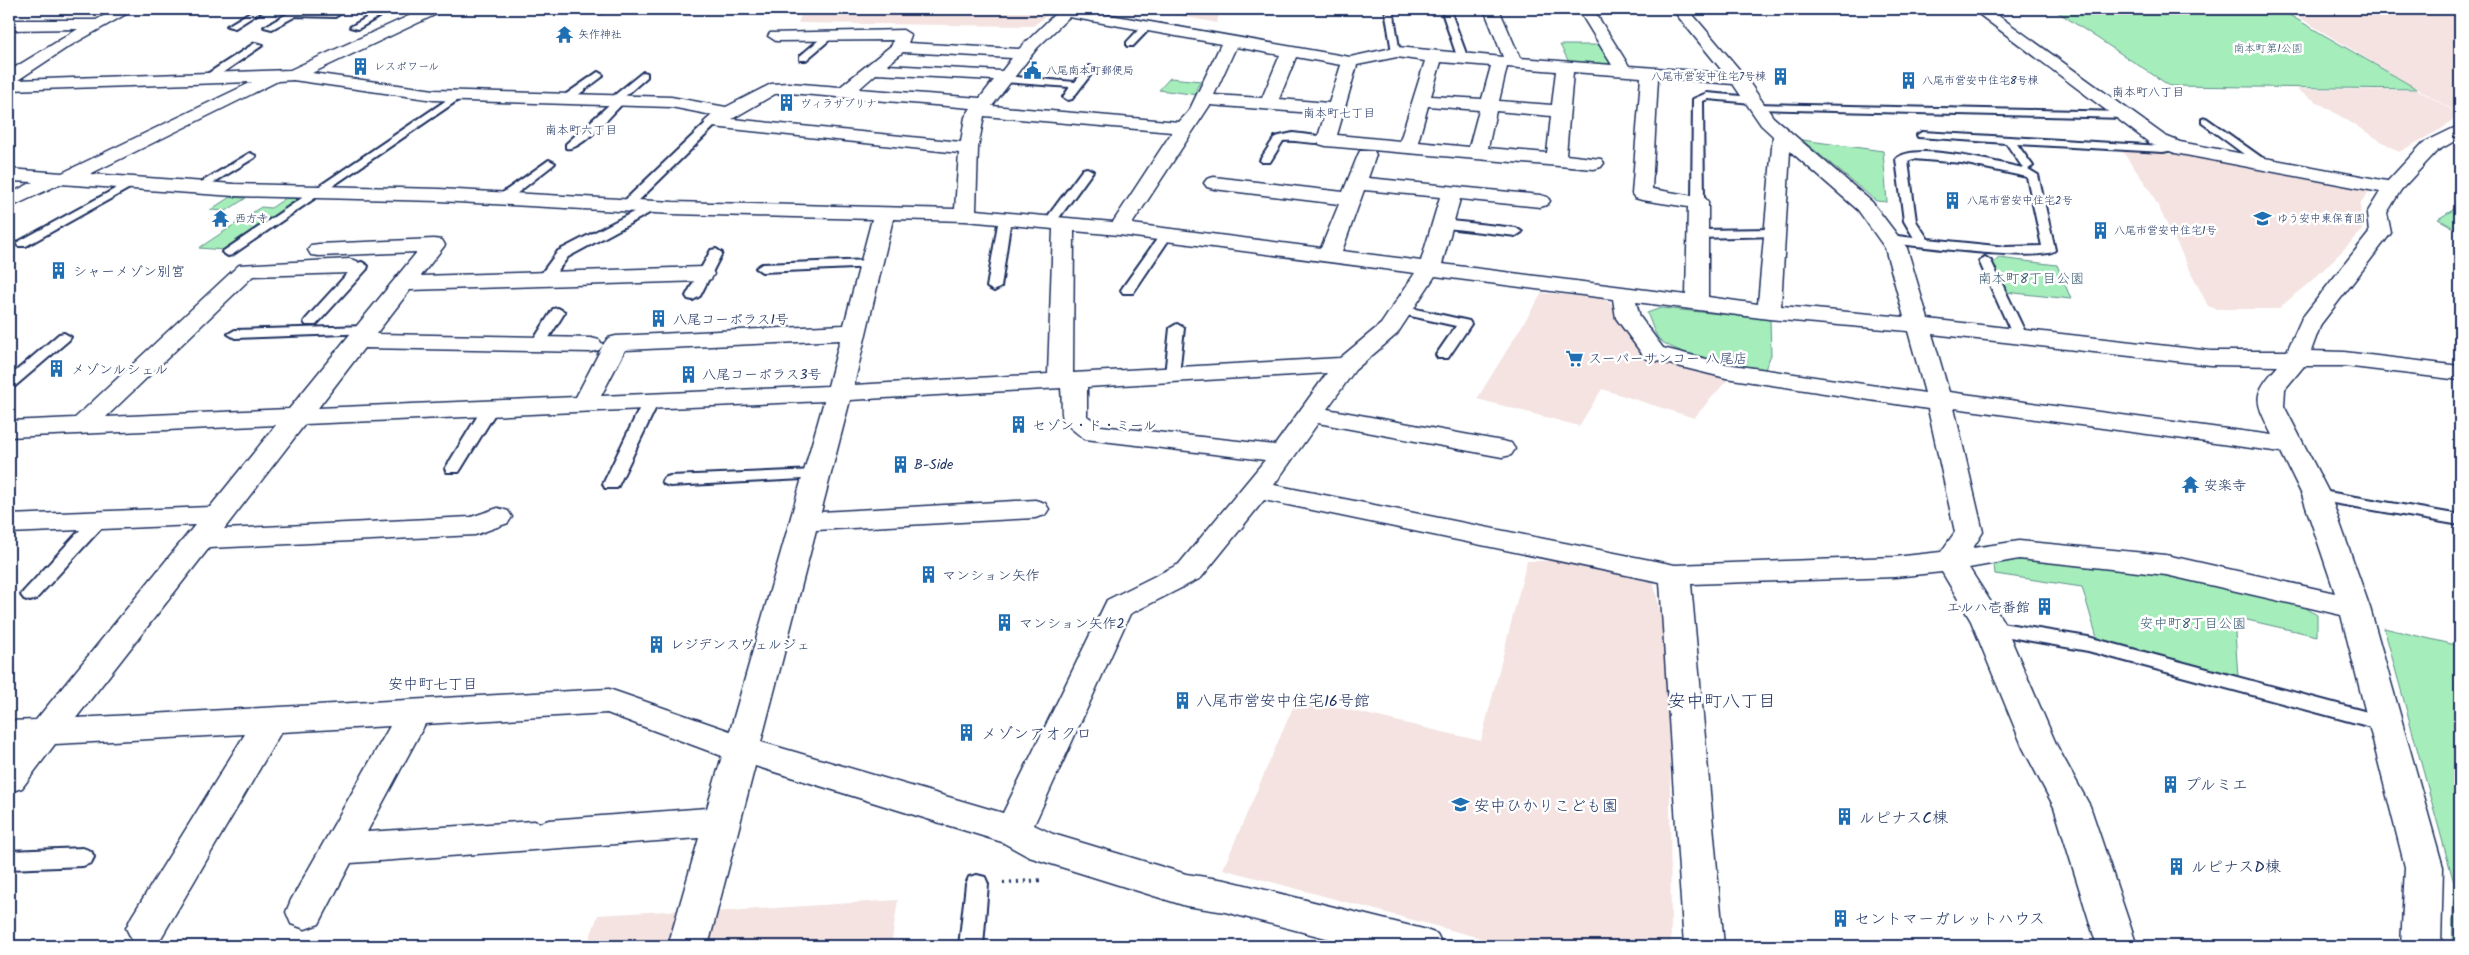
<svg xmlns="http://www.w3.org/2000/svg" width="2469" height="955" font-family="Kalam,'Klee One',sans-serif">
<rect width="100%" height="100%" fill="#fff"/>
<filter id="ink" filterUnits="userSpaceOnUse"><feTurbulence type="fractalNoise" baseFrequency=".02" numOctaves="2"/><feDisplacementMap in="SourceGraphic" scale="10" xChannelSelector="R" yChannelSelector="G"/><feConvolveMatrix kernelMatrix="1 2 1 2 8 2 1 2 1" color-interpolation-filters="sRGB"/></filter>
<g filter="url(#ink)">
<g fill="#f4e3e1">
<polygon points="804,9 1055,9 1033,26 798,23"/>
<polygon points="1120,9 1220,9 1217,23 1161,12"/>
<polygon points="2285,9 2460,9 2460,114 2384,69"/>
<polygon points="2296,89 2418,90 2459,114 2443,128 2399,152"/>
<polygon points="2122,151 2187,155 2364,188 2369,191 2360,205 2362,231 2317,276 2278,309 2216,309 2208,306 2150,190"/>
<polygon points="1542,293 1601,298 1614,305 1639,353 1728,379 1694,418 1602,389 1579,426 1477,399"/>
<polygon points="1527,561 1554,561 1653,580 1669,652 1671,946 1510,946 1223,869 1297,698 1481,741"/>
<polygon points="898,900 891,946 703,946 712,912"/>
<polygon points="682,910 672,946 587,946 598,915"/>
</g>
<g fill="#a5edba" stroke="#608e8c">
<polygon points="2053,9 2279,9 2417,89 2170,86"/>
<polygon points="1560,45 1599,45 1610,63 1602,66 1570,64"/>
<polygon points="1170,78 1201,81 1196,89 1201,93 1199,95 1159,90"/>
<polygon points="1802,140 1883,151 1887,202 1876,201"/>
<polygon points="230,197 246,198 226,211 210,210"/>
<polygon points="286,198 300,199 224,250 199,248 261,207 271,208"/>
<polygon points="2460,199 2460,231 2438,219 2453,210"/>
<polygon points="1999,258 2057,265 2071,299 2005,292 1992,264"/>
<path d="M 1661,308 L 1770,319 L 1771,355 L 1765,369 C 1738,365 1682,357 1661,341 C 1654,335 1651,321 1647,313 Z"/>
<polygon points="2007,558 2162,575 2297,602 2317,615 2317,636 2234,617 2238,677 2098,641 2082,587 1995,574 1994,565"/>
<polygon points="2384,628 2460,646 2460,946 2452,946 2454,883"/>
</g>
<g fill="none" stroke-linecap="round" stroke-linejoin="round">
<defs>
<g id="service">
<polygon points="255,9 265,9 235,28 227,26"/>
<polygon points="296,9 335,11 340,14 335,17 296,16 272,29 264,27"/>
<polygon points="382,9 392,9 358,29 350,27"/>
<polygon points="597,9 607,9 601,13 598,12"/>
<polygon points="1385,9 1393,9 1400,54 1392,52"/>
<polygon points="1436,9 1450,10 1468,59 1466,61 1458,59 1442,12"/>
<polygon points="1144,24 1152,26 1133,46 1127,46 1127,42"/>
<polygon points="826,34 834,36 806,60 800,60 800,56"/>
<polygon points="255,43 263,45 212,80 204,80 204,76"/>
<polygon points="1090,66 1095,69 1072,99 1068,100 1063,97 1070,87 1004,82 999,79 1004,76 1075,82 1087,67"/>
<polygon points="598,72 603,75 602,77 570,101 562,101 562,97"/>
<path d="M 643,72 L 647,73 L 647,77 L 622,99 L 623,103 C 612,114 580,152 566,148 L 566,144 L 612,102 L 610,100 L 611,98 Z"/>
<polygon points="457,93 462,96 461,98 232,255 228,256 222,252"/>
<polygon points="1707,93 1752,97 1757,100 1752,103 1708,99 1703,101 1704,202 1698,206 1692,202 1693,99"/>
<polygon points="1757,104 2124,112 2129,115 2124,118 1753,109 1752,107"/>
<polygon points="2206,118 2268,162 2268,166 2260,166 2202,123 2202,119"/>
<polygon points="713,119 718,122 717,124 630,209 622,209 620,206 622,203 709,120"/>
<path d="M 1922,132 L 2163,146 L 2175,144 L 2181,147 L 2179,149 L 2163,152 L 2017,144 L 2033,166 L 2028,169 L 2038,175 L 2055,250 C 2044,263 1913,245 1889,243 L 1883,239 L 1889,235 L 1914,238 L 1904,221 L 1896,159 C 1914,141 1998,163 2023,168 L 2006,143 L 1918,137 L 1917,135 ZM 1913,159 L 1962,163 L 2027,177 L 2042,246 L 2006,247 L 1928,239 L 1916,221 L 1908,161 Z"/>
<path d="M 1293,133 L 1326,137 L 1331,140 C 1324,147 1295,139 1283,141 L 1270,162 L 1262,162 L 1260,160 L 1275,137 Z"/>
<polygon points="250,153 256,156 254,158 203,189 195,189 193,187"/>
<polygon points="549,160 555,163 553,165 506,202 498,202 496,199 498,196"/>
<polygon points="1087,168 1093,171 1053,226 1045,226 1043,223 1045,220 1083,169"/>
<polygon points="133,179 137,180 137,184 26,246 18,246 16,243"/>
<polygon points="651,203 657,207 655,210 568,257 550,281 540,281 538,278 558,251"/>
<polygon points="1005,214 1011,218 1001,287 994,291 987,287 999,218"/>
<polygon points="1442,220 1516,228 1522,232 1516,236 1438,227 1436,224 1438,221"/>
<polygon points="1775,229 1781,233 1779,236 1697,238 1691,234 1697,230"/>
<polygon points="1166,231 1172,235 1133,293 1123,293 1121,290 1123,287 1162,232"/>
<polygon points="716,249 722,253 700,296 693,300 688,299 686,296 711,250"/>
<polygon points="1985,257 1991,261 2027,336 2025,339 2015,339 2013,336 1979,261"/>
<polygon points="872,260 877,261 878,264 877,267 762,272 756,268 762,264"/>
<polygon points="362,262 368,266 367,269 316,325 306,325 304,322 306,319 357,263"/>
<polygon points="1402,306 1469,321 1471,324 1448,358 1438,358 1436,355 1456,326 1397,313 1395,310 1397,307"/>
<polygon points="558,308 565,312 545,344 543,347 533,347 531,344 553,309"/>
<polygon points="1177,324 1184,328 1179,375 1172,379 1165,375 1170,328"/>
<polygon points="367,326 374,330 372,333 235,338 228,334 235,330"/>
<polygon points="64,333 71,337 69,340 14,387 9,388 9,377 59,334"/>
<polygon points="651,396 659,401 619,484 617,488 605,488 603,484 643,401"/>
<polygon points="491,402 499,407 461,469 459,472 447,472 445,469 483,407"/>
<polygon points="816,470 824,475 822,478 670,486 664,484 662,481 664,478 670,476"/>
<polygon points="2316,490 2460,515 2460,525 2310,499 2308,495 2310,491"/>
<polygon points="99,515 105,516 107,520 105,524 36,599 30,601 24,599 21,595 24,591 93,516"/>
<polygon points="1989,621 2088,637 2386,717 2393,719 2396,724 2393,729 2386,731 2088,651 1982,632 1980,627 1982,622"/>
<polygon points="83,848 91,851 94,857 91,863 83,866 9,869 9,851"/>
<polygon points="977,875 985,877 988,884 983,946 959,946 966,884 969,877"/>
</g>
<path id="minor" d="M 116,9 L 135,9 L 68,47 L 18,80 L 290,70 L 424,9 L 444,9 L 441,12 L 312,73 L 434,90 L 671,97 L 726,107 L 771,84 L 789,83 L 840,87 L 892,45 L 893,40 L 776,41 L 768,36 L 770,33 L 903,30 L 911,35 L 908,43 L 1019,49 L 1060,9 L 1076,9 L 1350,57 L 1397,47 L 1503,57 L 1484,9 L 1499,9 L 1520,58 L 1612,65 L 1578,9 L 1593,9 L 1629,66 L 1724,73 L 1672,9 L 1688,9 L 1744,75 L 1773,117 L 1872,202 L 1907,248 L 1928,319 L 2211,351 L 2287,351 L 2302,318 L 2369,233 L 2367,213 L 2380,192 L 2175,153 L 2151,144 L 1972,9 L 1989,9 L 2165,136 L 2180,142 L 2392,182 L 2399,184 L 2402,188 L 2387,213 L 2391,233 L 2321,324 L 2311,351 L 2344,352 L 2460,366 L 2460,380 L 2344,366 L 2304,366 L 2285,389 L 2284,406 L 2330,495 L 2370,608 L 2443,867 L 2441,946 L 2401,946 L 2405,867 L 2341,615 L 2166,575 L 2019,559 L 1969,568 L 2003,621 L 2057,746 L 2090,806 L 2137,946 L 2097,946 L 2054,807 L 2023,748 L 1971,621 L 1942,572 L 1895,577 L 1691,584 L 1724,946 L 1684,946 L 1660,582 L 1264,500 L 1201,578 L 1130,614 L 1034,825 L 1053,834 L 1186,874 L 1225,880 L 1423,929 L 1437,934 L 1443,946 L 1357,946 L 1225,912 L 1186,906 L 1029,857 L 1002,842 L 755,766 L 708,946 L 668,946 L 699,838 L 351,863 L 319,924 L 305,929 L 291,924 L 286,912 L 291,900 L 390,726 L 281,732 L 160,940 L 146,945 L 132,940 L 126,928 L 132,916 L 245,734 L 55,744 L 22,788 L 9,792 L 9,753 L 14,747 L 9,747 L 9,721 L 36,720 L 195,525 L 9,533 L 9,515 L 210,507 L 276,425 L 9,437 L 9,421 L 75,418 L 239,265 L 349,259 L 357,261 L 360,266 L 357,271 L 349,273 L 253,276 L 106,417 L 289,409 L 417,252 L 319,256 L 311,255 L 308,250 L 311,245 L 319,244 L 434,239 L 442,240 L 445,245 L 421,276 L 703,267 L 711,269 L 714,274 L 711,279 L 703,281 L 410,290 L 376,334 L 591,338 L 599,340 L 603,345 L 608,338 L 616,336 L 844,325 L 872,219 L 673,214 L 439,201 L 234,196 L 60,184 L 9,208 L 9,194 L 33,182 L 9,181 L 9,169 L 62,173 L 252,82 L 9,90 L 9,71 L 78,29 L 9,30 L 9,20 L 96,20 ZM 1069,17 L 1221,44 L 1189,111 L 1179,122 L 992,106 L 1037,48 ZM 1236,47 L 1280,55 L 1262,98 L 1214,95 ZM 903,52 L 1012,58 L 1002,71 L 887,65 ZM 1296,57 L 1341,65 L 1329,103 L 1279,99 ZM 1397,57 L 1425,61 L 1400,141 L 1337,135 L 1357,65 ZM 1441,62 L 1491,66 L 1482,99 L 1431,96 ZM 1507,67 L 1556,71 L 1552,105 L 1499,101 ZM 1573,72 L 1641,77 L 1632,194 L 1635,198 L 1642,200 L 1688,207 L 1686,295 L 1442,264 L 1460,199 L 1540,207 L 1547,205 L 1550,201 L 1547,197 L 1540,195 L 1368,178 L 1376,155 L 1374,151 L 1360,151 L 1358,155 L 1343,192 L 1214,177 L 1207,179 L 1204,183 L 1207,187 L 1214,189 L 1339,204 L 1321,248 L 1132,224 L 1210,105 L 1325,114 L 1317,140 L 1319,144 L 1326,146 L 1594,169 L 1601,167 L 1604,163 L 1601,159 L 1566,155 ZM 876,74 L 994,80 L 980,98 L 859,89 ZM 1658,78 L 1733,84 L 1761,125 L 1773,136 L 1758,304 L 1708,297 L 1708,202 L 1705,198 L 1652,189 ZM 293,80 L 434,100 L 671,107 L 712,115 L 704,122 L 707,126 L 713,127 L 959,153 L 955,209 L 673,202 L 439,189 L 234,184 L 90,174 L 278,81 ZM 789,93 L 971,108 L 965,117 L 961,142 L 732,119 L 775,94 ZM 1428,106 L 1479,110 L 1469,147 L 1418,142 ZM 1496,111 L 1551,116 L 1547,153 L 1488,148 ZM 984,116 L 1172,132 L 1113,222 L 976,210 L 978,148 ZM 1790,151 L 1858,210 L 1885,248 L 1904,317 L 1781,306 ZM 1364,190 L 1440,197 L 1421,261 L 1342,251 ZM 893,219 L 965,221 L 1053,229 L 1048,374 L 854,385 ZM 1074,231 L 1119,235 L 1415,273 L 1381,324 L 1340,358 L 1073,373 ZM 1435,276 L 1613,299 L 1616,318 L 1645,358 L 1726,378 L 1928,409 L 1955,532 L 1941,552 L 1895,557 L 1675,565 L 1274,485 L 1318,423 L 1502,457 L 1511,455 L 1515,449 L 1511,443 L 1502,441 L 1327,409 L 1355,370 L 1397,334 ZM 1636,302 L 1769,319 L 1908,331 L 1925,393 L 1726,364 L 1663,348 L 1640,317 ZM 1932,334 L 2211,365 L 2278,366 C 2251,396 2255,400 2272,435 L 1949,392 ZM 840,340 L 828,386 L 601,396 L 625,350 ZM 603,345 L 576,397 L 318,408 L 364,348 L 591,352 L 599,350 ZM 1327,373 L 1275,445 L 1101,426 L 1087,416 L 1087,387 ZM 1061,388 C 1064,421 1055,417 1085,439 L 1265,460 L 1179,564 L 1107,600 L 1003,813 L 761,742 L 816,530 L 1035,518 L 1045,515 L 1049,509 L 1045,503 L 1035,500 L 821,512 L 850,400 ZM 824,401 L 730,731 L 609,689 L 76,718 L 209,548 L 475,535 L 508,523 L 512,517 L 508,511 L 498,508 L 471,517 L 224,529 L 305,424 ZM 1954,408 L 2281,452 L 2302,495 L 2335,593 L 2166,555 L 2019,541 L 1973,548 L 1983,532 ZM 607,713 L 722,756 L 707,808 L 549,820 L 540,823 L 534,821 L 367,832 L 425,724 Z"/>
<polygon id="tertiary" points="2460,125 2460,138 2437,151 2399,192 2392,194 2385,192 2382,188 2385,184 2423,143"/>
</defs>
<use href="#service" stroke="#1b2f5e" stroke-width="4"/>
<use href="#minor" stroke="#1b2f5e" stroke-width="3"/>
<use href="#tertiary" stroke="#1b2f5e" stroke-width="3"/>
<polyline stroke="#1b2f5e" stroke-width="4" stroke-dasharray="2 5" stroke-linecap="butt" points="1003,883 1042,880"/>
<use href="#service" fill="#fff" fill-rule="evenodd"/>
<use href="#minor" fill="#fff" fill-rule="evenodd"/>
<use href="#tertiary" fill="#fff" fill-rule="evenodd"/>
</g>
</g>
<defs>
<symbol id="temple-bare" viewBox="-9 -9 18 18"><path d="M0-6L5-2H3V0L6.5 2.5H4V6H1.5V3h-3V6H-4V2.5H-6.5L-3 0V-2H-5Z" fill="#1f6fb2" stroke="#fff" stroke-width="2.5" paint-order="stroke"/></symbol>
<symbol id="building-bare" viewBox="-9 -9 18 18"><path d="M-4-6H4V6H1V3H-1V6H-4ZM-2.5-4.3h1.7v1.8h-1.7ZM.8-4.3h1.7v1.8H.8ZM-2.5-1h1.7V.8h-1.7ZM.8-1h1.7V.8H.8Z" fill="#1f6fb2" stroke="#fff" stroke-width="2.5" paint-order="stroke"/></symbol>
<symbol id="civic-bare" viewBox="-9 -9 18 18"><path d="M-.6-6.5H3V-4.5H.6V-3L4-1V1h2V6H-6V1h2V-1L-.6-3ZM-1.2 2.5V6h2.4V2.5Z" fill="#1f6fb2" stroke="#fff" stroke-width="2.5" paint-order="stroke"/></symbol>
<symbol id="school-bare" viewBox="-9 -9 18 18"><path d="M0-5L7-2L0 1L-7-2ZM-4 1L0 2.5L4 1V4Q0 6-4 4Z" fill="#1f6fb2" stroke="#fff" stroke-width="2.5" paint-order="stroke"/></symbol>
<symbol id="supermarket-bare" viewBox="-9 -9 18 18"><path d="M-6-5.5h2.5l.6 2H6L4.5 2H-2.5L-4.4-4H-6ZM-1.5 3.2a1.3 1.3 0 1 0 .1 0ZM3 3.2a1.3 1.3 0 1 0 .1 0Z" fill="#1f6fb2" stroke="#fff" stroke-width="2.5" paint-order="stroke"/></symbol>
</defs>
<g fill-rule="evenodd">
<use href="#temple-bare" x="552" y="22" width="25" height="25"/>
<use href="#building-bare" x="348" y="54" width="25" height="25"/>
<use href="#civic-bare" x="1020" y="58" width="25" height="25"/>
<use href="#building-bare" x="1768" y="64" width="25" height="25"/>
<use href="#building-bare" x="1896" y="68" width="25" height="25"/>
<use href="#building-bare" x="774" y="90" width="25" height="25"/>
<use href="#building-bare" x="1940" y="188" width="25" height="25"/>
<use href="#temple-bare" x="208" y="206" width="25" height="25"/>
<use href="#school-bare" x="2250" y="206" width="25" height="25"/>
<use href="#building-bare" x="2088" y="218" width="25" height="25"/>
<use href="#building-bare" x="46" y="258" width="25" height="25"/>
<use href="#building-bare" x="646" y="306" width="25" height="25"/>
<use href="#supermarket-bare" x="1562" y="346" width="25" height="25"/>
<use href="#building-bare" x="44" y="356" width="25" height="25"/>
<use href="#building-bare" x="676" y="362" width="25" height="25"/>
<use href="#building-bare" x="1006" y="412" width="25" height="25"/>
<use href="#building-bare" x="888" y="452" width="25" height="25"/>
<use href="#temple-bare" x="2178" y="472" width="25" height="25"/>
<use href="#building-bare" x="916" y="562" width="25" height="25"/>
<use href="#building-bare" x="2032" y="594" width="25" height="25"/>
<use href="#building-bare" x="992" y="610" width="25" height="25"/>
<use href="#building-bare" x="644" y="632" width="25" height="25"/>
<use href="#building-bare" x="1170" y="688" width="25" height="25"/>
<use href="#building-bare" x="954" y="720" width="25" height="25"/>
<use href="#building-bare" x="2158" y="772" width="25" height="25"/>
<use href="#school-bare" x="1448" y="792" width="25" height="25"/>
<use href="#building-bare" x="1832" y="804" width="25" height="25"/>
<use href="#building-bare" x="2164" y="854" width="25" height="25"/>
<use href="#building-bare" x="1828" y="906" width="25" height="25"/>
</g>
<g text-anchor="middle" stroke-width="5" stroke-linejoin="round" paint-order="stroke">
<g font-size="11" fill="#1b2f5e" stroke="#fff" text-anchor="start">
<text x="578" y="38">矢作神社</text>
<text x="374" y="70">レスポワール</text>
<text x="1046" y="74">八尾南本町郵便局</text>
<text x="1766" y="80" text-anchor="end">八尾市営安中住宅7号棟</text>
<text x="1922" y="84">八尾市営安中住宅8号棟</text>
<text x="800" y="107">ヴィラサブリナ</text>
<text x="1967" y="204">八尾市営安中住宅2号</text>
<text x="235" y="222">西方寺</text>
<text x="2277" y="222">ゆう安中東保育園</text>
<text x="2114" y="234">八尾市営安中住宅1号</text>
</g>
<g font-size="11" fill="#3e5e75" stroke="#fff">
<text x="2268" y="52">南本町第1公園</text>
</g>
<g font-size="12" fill="#1b2f5e" stroke="#fff">
<text x="2148" y="96">南本町八丁目</text>
<text x="1339" y="117">南本町七丁目</text>
<text x="581" y="134">南本町六丁目</text>
</g>
<g font-size="14" fill="#1b2f5e" stroke="#fff" text-anchor="start">
<text x="73" y="276">シャーメゾン別宮</text>
<text x="673" y="324">八尾コーポラス1号</text>
<text x="1588" y="363">スーパーサンコー 八尾店</text>
<text x="71" y="374">メゾンルシェル</text>
<text x="702" y="379">八尾コーポラス3号</text>
<text x="1032" y="430">セゾン・ド・ミール</text>
<text x="914" y="469">B-Side</text>
<text x="2204" y="490">安楽寺</text>
<text x="942" y="580">マンション矢作</text>
<text x="2030" y="612" text-anchor="end">エルハ壱番館</text>
<text x="1019" y="628">マンション矢作2</text>
<text x="670" y="649">レジデンスヴェルジェ</text>
</g>
<g font-size="14" fill="#3e5e75" stroke="#fff">
<text x="2031" y="283">南本町8丁目公園</text>
<text x="2193" y="628">安中町8丁目公園</text>
</g>
<g font-size="15" fill="#1b2f5e" stroke="#fff">
<text x="433" y="689">安中町七丁目</text>
</g>
<g font-size="16" fill="#1b2f5e" stroke="#fff" text-anchor="start">
<text x="1196" y="706">八尾市営安中住宅16号館</text>
<text x="981" y="739">メゾンアオクロ</text>
<text x="2185" y="790">プルミエ</text>
<text x="1474" y="811">安中ひかりこども園</text>
<text x="1859" y="823">ルピナスC棟</text>
<text x="2191" y="872">ルピナスD棟</text>
<text x="1854" y="924">セントマーガレットハウス</text>
</g>
<g font-size="18" fill="#1b2f5e" stroke="#fff">
<text x="1722" y="707">安中町八丁目</text>
</g>
</g>
<rect width="2469" height="955" fill="none" stroke="#fff" stroke-width="30"/>
<rect x="15" y="15" width="2439" height="925" fill="none" stroke="#1b2f5e" stroke-width="2" filter="url(#ink)"/>
</svg>
